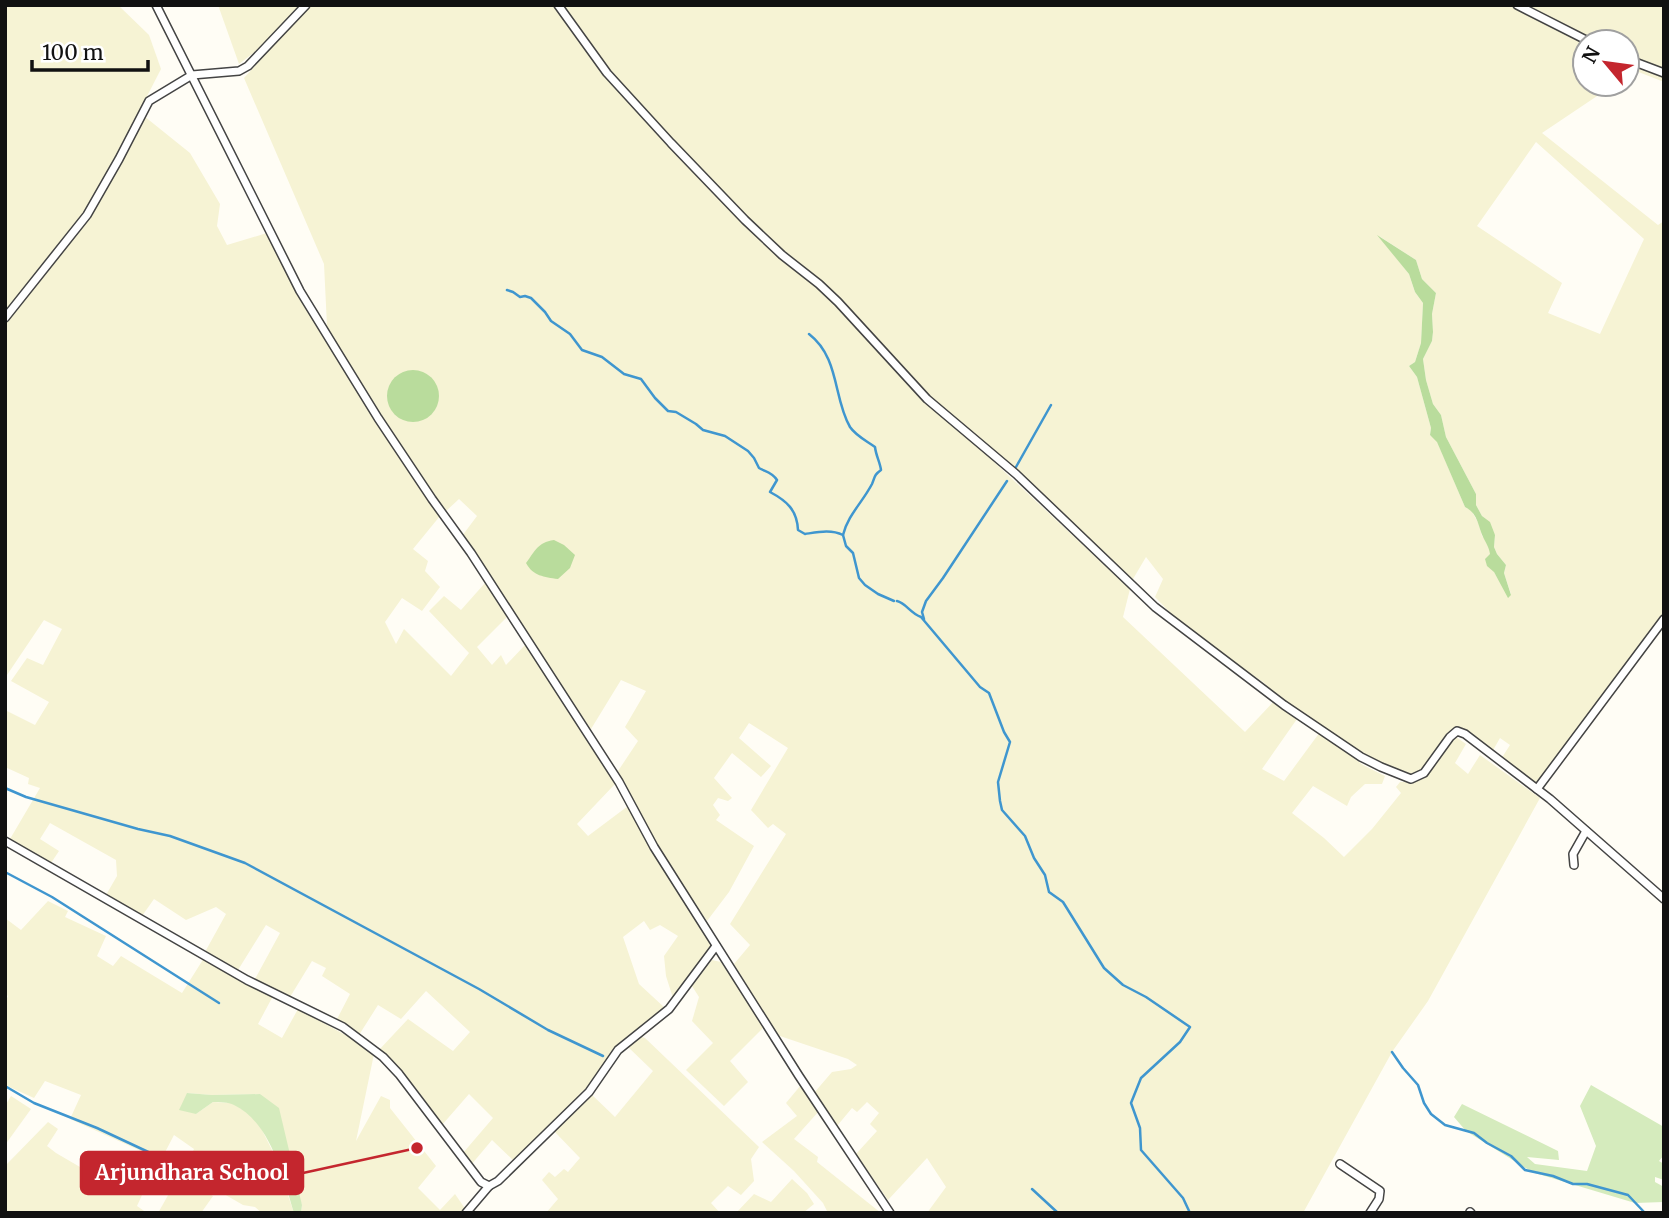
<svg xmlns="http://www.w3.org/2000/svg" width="1669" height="1218" font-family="Merriweather,serif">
<rect width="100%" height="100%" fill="#fffdf5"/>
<g fill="#f6f3d4" fill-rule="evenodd">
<polygon points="5,5 118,5 149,35 161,69 91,205 5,313"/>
<polygon points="218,5 301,5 265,44 239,64"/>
<path d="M 310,5 L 1664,5 L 1664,82 L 1636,71 L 1627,76 L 1627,42 L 1585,42 L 1585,84 L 1615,84 L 1542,133 L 1658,225 L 1664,221 L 1664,614 L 1600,698 L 1537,785 L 1501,759 L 1510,745 L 1500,738 L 1492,752 L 1470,732 L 1461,729 L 1454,729 L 1449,732 L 1424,766 L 1415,774 L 1411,776 L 1391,768 L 1368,757 L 1304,714 L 1277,695 L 1263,682 L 1187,630 L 1155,597 L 1163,579 L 1146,557 L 1133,579 L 1125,573 L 1000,455 L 994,462 L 1130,589 L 1123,617 L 1245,732 L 1274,701 L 1297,719 L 1262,769 L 1284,781 L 1320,732 L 1363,765 L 1385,776 L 1382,784 L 1365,784 L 1351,797 L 1347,806 L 1313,786 L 1292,813 L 1324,838 L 1344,857 L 1372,829 L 1401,793 L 1396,787 L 1400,782 L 1412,782 L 1425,778 L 1456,737 L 1466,744 L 1455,763 L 1468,774 L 1480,755 L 1540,798 L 1428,1001 L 1392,1052 L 1303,1213 L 927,1213 L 946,1187 L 927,1158 L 888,1200 L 856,1154 L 877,1131 L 870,1124 L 879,1113 L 867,1102 L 857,1112 L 852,1108 L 837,1126 L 814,1093 L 832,1072 L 851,1069 L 857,1065 L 848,1059 L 777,1035 L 734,964 L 750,945 L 730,924 L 786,834 L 773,824 L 768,828 L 751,810 L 788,748 L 749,723 L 739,738 L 771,766 L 761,777 L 732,753 L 714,778 L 732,798 L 728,801 L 718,798 L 713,805 L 720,815 L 716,820 L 754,846 L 729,892 L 707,921 L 661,854 L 618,771 L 638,741 L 625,727 L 646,691 L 621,680 L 591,729 L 558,683 L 489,573 L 462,536 L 477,516 L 459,499 L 445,512 L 382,417 L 354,372 L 418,484 L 440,516 L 413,549 L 428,561 L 425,571 L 440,587 L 422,611 L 402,598 L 385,622 L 396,644 L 404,629 L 451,676 L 469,653 L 429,611 L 444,596 L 461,610 L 485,583 L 507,617 L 477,647 L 492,665 L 501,655 L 506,665 L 526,644 L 594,747 L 615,784 L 577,824 L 588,836 L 628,806 L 708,938 L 711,949 L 673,998 L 666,976 L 664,956 L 678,936 L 660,925 L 650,930 L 644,921 L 623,937 L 639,984 L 665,1008 L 624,1042 L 604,1063 L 587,1087 L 514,1161 L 492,1140 L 471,1165 L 463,1153 L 493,1118 L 469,1094 L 442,1125 L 416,1088 L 379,1050 L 408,1019 L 453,1051 L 470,1032 L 426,991 L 401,1019 L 378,1005 L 359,1035 L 336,1021 L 350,994 L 322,976 L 326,968 L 312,961 L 290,997 L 255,979 L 280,933 L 266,925 L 238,970 L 205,952 L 226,914 L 216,907 L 186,920 L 154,899 L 142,916 L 106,895 L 117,876 L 116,860 L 50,823 L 40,839 L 59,851 L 51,863 L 10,839 L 40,788 L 28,784 L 29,778 L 5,767 L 5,710 L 35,725 L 49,702 L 11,681 L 27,658 L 43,665 L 62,629 L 44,620 L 5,678 L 5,322 L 85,222 L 144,116 L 190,153 L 220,204 L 217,226 L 227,245 L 267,233 L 327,326 L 324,264 L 244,78 ZM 1536,142 L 1644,239 L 1600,334 L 1548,313 L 1562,283 L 1477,226 ZM 1379,236 L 1416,260 L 1422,279 L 1436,293 L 1432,314 L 1433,332 L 1432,341 L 1423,359 L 1426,380 L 1433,404 L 1441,415 L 1446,437 L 1476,494 L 1476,505 L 1482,516 L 1495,535 L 1494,547 L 1497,554 L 1506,565 L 1504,573 L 1511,594 L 1509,597 L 1494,572 L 1489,545 L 1482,536 L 1479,524 L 1471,510 L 1465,507 L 1437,441 L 1430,435 L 1431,428 L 1417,377 L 1409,366 L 1415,362 L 1421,343 L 1423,303 L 1415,292 L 1409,274 Z"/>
<polygon points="48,901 68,911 65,917 106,936 97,956 113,966 121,956 182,993 204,958 273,996 258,1024 282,1038 298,1009 349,1037 374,1054 356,1141 381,1096 390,1100 390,1108 436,1166 418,1188 440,1210 455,1194 466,1210 464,1213 301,1213 302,1205 260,1094 212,1095 187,1093 196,1114 213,1102 232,1103 251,1115 261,1128 274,1154 294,1213 262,1213 255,1207 243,1205 184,1171 194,1149 174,1135 161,1160 70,1119 81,1095 45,1081 34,1098 5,1085 5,1002 8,996 5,994 5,918 21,930"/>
<polygon points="712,960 721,962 764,1027 730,1061 748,1082 724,1106 686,1070 713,1043 692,1021 699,997 692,986"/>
<polygon points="639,1036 645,1038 759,1147 751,1159 754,1181 741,1195 728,1186 711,1203 720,1213 546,1213 558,1199 542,1180 549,1172 555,1177 564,1169 568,1172 580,1158 554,1131 591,1094 615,1117 653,1071 627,1046"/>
<polygon points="801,1085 819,1111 794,1139 818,1157 817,1162 881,1213 828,1213 823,1203 794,1171 762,1142 797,1116 786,1103"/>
<polygon points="11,1096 31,1109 5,1145 5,1106"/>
<polygon points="48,1122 58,1129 47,1146 56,1153 104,1181 113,1171 142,1195 137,1206 147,1213 5,1213 5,1162 7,1164"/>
<polygon points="179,1176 213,1196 201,1213 158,1213"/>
<polygon points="792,1179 807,1193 814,1204 803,1213 736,1213 754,1194 771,1202"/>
</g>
<g fill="#d5ebbd">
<polygon points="1591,1085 1664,1127 1664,1155 1659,1161 1664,1164 1664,1180 1655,1177 1655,1182 1664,1187 1664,1202 1635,1203 1525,1170 1529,1170 1466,1131 1454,1117 1462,1104 1558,1151 1559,1160 1527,1157 1535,1164 1587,1171 1596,1146 1580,1106"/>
<path d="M 187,1093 L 212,1095 L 260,1094 L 279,1108 L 302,1205 L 301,1213 L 294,1213 C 283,1177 271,1123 234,1105 C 228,1102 220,1102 213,1102 L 196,1114 L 179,1110 Z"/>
</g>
<g fill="#b9dc9c">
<path d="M 1377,235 L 1416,260 L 1422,279 L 1436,293 L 1432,314 L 1433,332 L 1432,341 L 1423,359 L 1426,380 L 1433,404 L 1441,415 L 1446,437 L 1476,494 L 1476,505 L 1482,516 L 1490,522 L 1495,535 L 1494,547 L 1497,554 L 1506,565 L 1504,573 L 1511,595 L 1508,598 L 1494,572 L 1487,566 L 1485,559 L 1490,554 C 1489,547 1486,543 1483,537 C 1478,526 1478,513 1465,507 L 1437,442 L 1430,435 L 1431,428 L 1417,377 L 1409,366 L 1415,362 L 1421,343 L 1423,303 L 1415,292 L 1409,274 Z"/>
<circle cx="413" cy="396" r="26"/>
<path d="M 554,540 L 564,545 L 575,555 L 570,568 L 558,579 C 544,577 533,576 526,563 C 536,550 537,543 554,540 Z"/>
</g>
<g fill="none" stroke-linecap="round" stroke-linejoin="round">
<g stroke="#3f96cf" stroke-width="2.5">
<path d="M 507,290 L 513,292 L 520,297 L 525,296 L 531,298 L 545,312 L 551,321 L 570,334 L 582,350 L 602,357 L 624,374 L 641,379 L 655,398 L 668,411 L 676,412 L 696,424 L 703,430 L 725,436 L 748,451 L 754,458 L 759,468 C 766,472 772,472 777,480 L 770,492 C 787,501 797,510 798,530 L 805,534 C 818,532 831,529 843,535 L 846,546 L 853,553 L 859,578 L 865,585 L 878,594 L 894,601"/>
<path d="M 809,334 C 840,358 833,398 850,427 C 856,436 867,441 875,447 C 876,456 880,462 881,470 C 874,475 875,477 872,484 C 862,503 848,515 843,535"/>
<polyline points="1016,467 1051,405"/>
<path d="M 897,601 C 906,603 910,613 921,617 L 980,687 L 989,693 L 1004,732 L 1010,742 L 998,782 L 1000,801 L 1002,810 L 1025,836 L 1034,858 L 1045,875 L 1049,892 L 1063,902 L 1104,968 L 1123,985 L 1146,997 L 1190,1027 L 1180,1042 L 1141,1078 L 1131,1103 L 1140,1128 L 1141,1150 L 1183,1198 L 1190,1213"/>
<polyline points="924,619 922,612 926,601 943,578 1007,481"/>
<polyline points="5,788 26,797 138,829 170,836 245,863 479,989 548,1030 603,1056"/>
<polyline points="5,872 52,897 219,1003"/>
<polyline points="1392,1052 1403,1068 1418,1085 1424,1103 1431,1114 1445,1125 1474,1133 1487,1143 1511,1156 1525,1170 1553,1176 1573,1184 1587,1184 1628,1195 1645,1213"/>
<polyline points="5,1086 34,1103 97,1128 159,1157"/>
<polyline points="1032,1189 1058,1213"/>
</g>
<defs>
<g id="minor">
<polyline points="156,5 300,291 338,353 378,418 432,499 471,553 619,782 654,847 799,1076 890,1213"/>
<polyline points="558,5 607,73 671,143 745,220 782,255 819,284 838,302 927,399 1016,474 1155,607 1284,705 1361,757 1381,767 1411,779 1424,773 1450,737 1457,731 1465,734 1550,799 1664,899"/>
<polyline points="1517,5 1590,42"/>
<polyline points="1627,59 1664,73"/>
<polyline points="5,318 87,215 119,159 149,101 192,75 239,71 248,66 306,5"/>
<polyline points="1537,789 1664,619"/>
<polyline points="5,841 247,980 343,1027 383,1057 399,1074 481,1182 489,1186 498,1181 589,1092 618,1050 669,1009 716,946"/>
<polyline points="1574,865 1573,854 1586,831"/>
<polyline points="1340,1164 1380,1191 1379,1199 1370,1213"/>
<polyline points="1470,1212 1471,1213"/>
<polyline points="466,1213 489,1186"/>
</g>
</defs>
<use href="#minor" stroke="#444" stroke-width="10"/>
<use href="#minor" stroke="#fff" stroke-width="7"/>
</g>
<path fill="none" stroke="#c4262e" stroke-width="2.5" d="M417 1148L303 1173"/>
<circle fill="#c4262e" stroke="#fff" stroke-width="2.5" cx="417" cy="1148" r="7"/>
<rect fill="#c4262e" stroke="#c4262e" stroke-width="2.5" x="81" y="1152" width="222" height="42" rx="7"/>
<g font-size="21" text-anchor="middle" font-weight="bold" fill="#fff">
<text x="192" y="1180">Arjundhara School</text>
</g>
<rect width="1669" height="1218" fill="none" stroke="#111111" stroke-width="14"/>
<g transform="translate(1606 63) rotate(299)"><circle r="33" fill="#ffffff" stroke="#a0a0a0" stroke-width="2"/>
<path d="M0-5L12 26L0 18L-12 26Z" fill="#c4262e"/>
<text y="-10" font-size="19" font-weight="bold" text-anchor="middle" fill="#111111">N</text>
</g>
<path d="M32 60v10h116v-10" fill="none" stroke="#111111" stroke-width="3.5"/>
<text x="42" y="60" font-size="21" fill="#111111" stroke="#ffffff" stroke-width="5" paint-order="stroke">100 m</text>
</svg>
